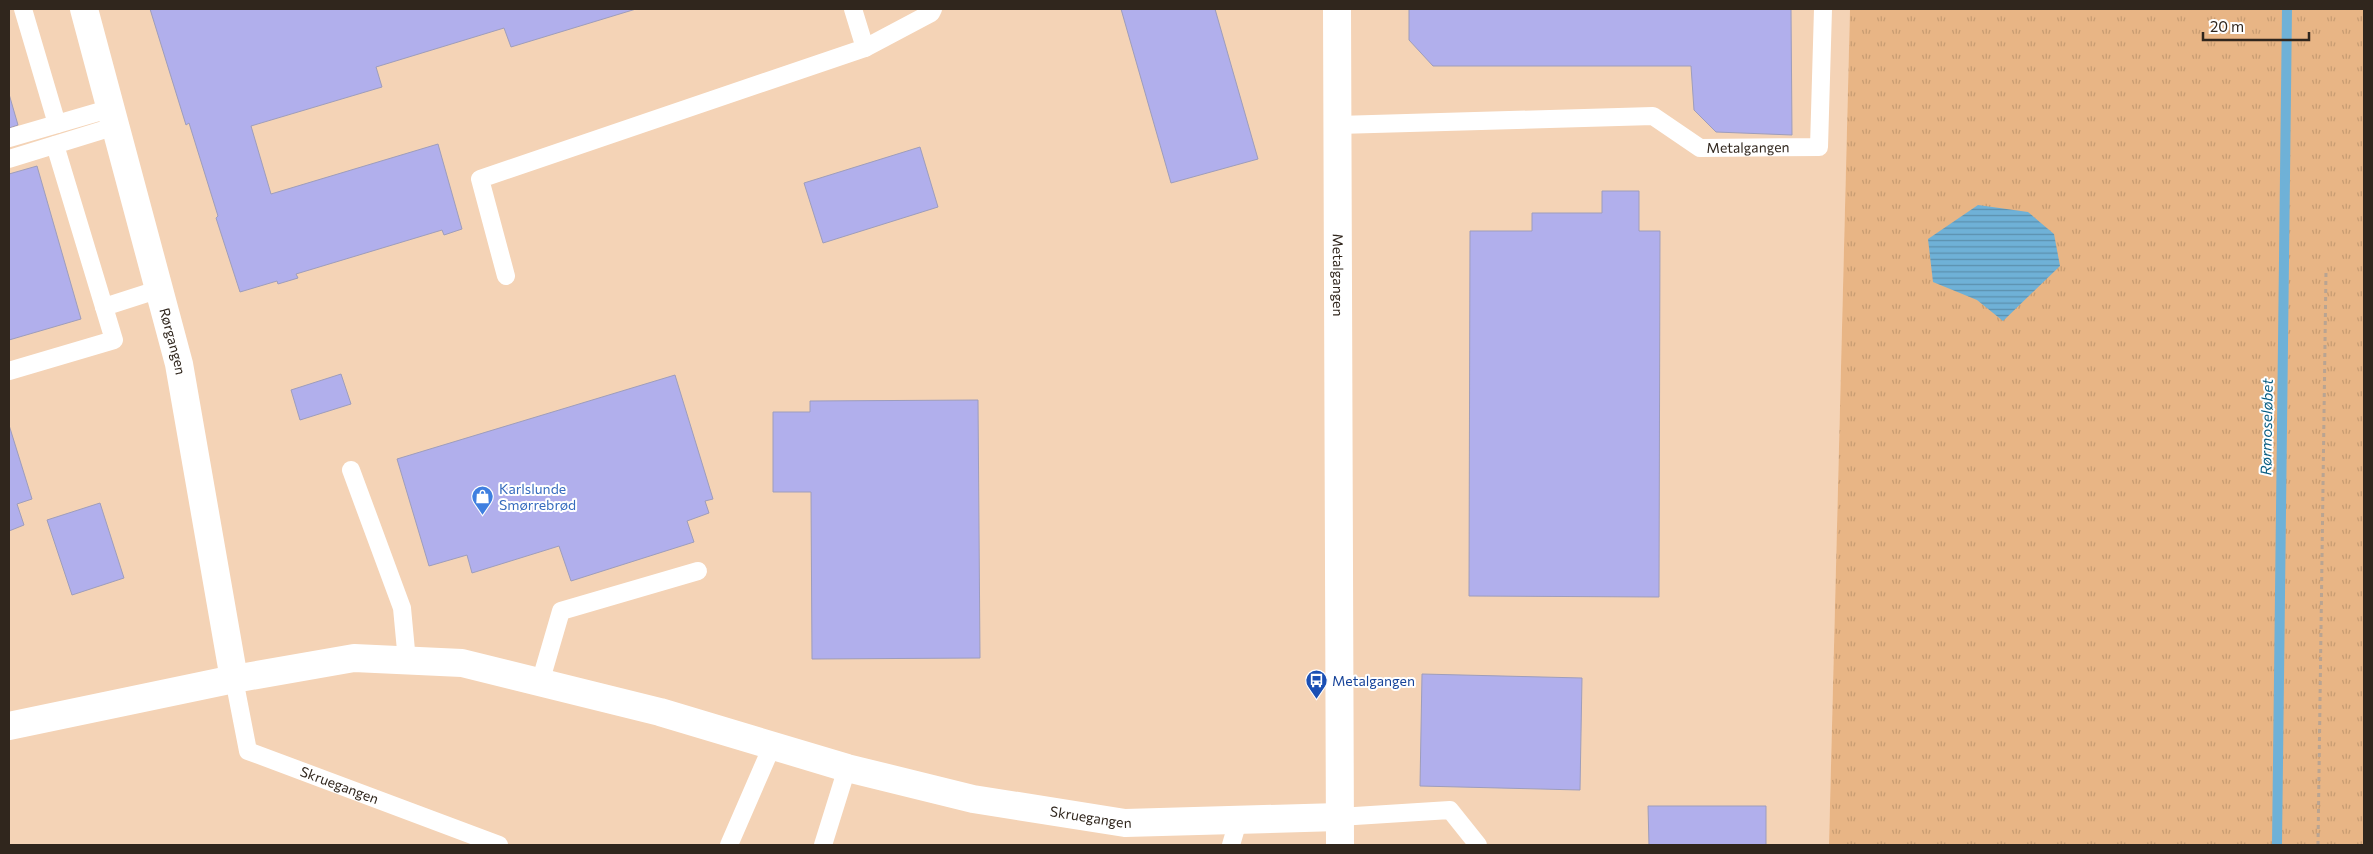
<svg xmlns="http://www.w3.org/2000/svg" width="2373" height="854" font-family="Commissioner,sans-serif">
<defs>
<pattern id="grass-tufts" width="24" height="20" patternUnits="userSpaceOnUse" patternTransform="scale(1.25)"><rect width="24" height="20" fill="#e8b585"/><path d="M3 7l-1-3M5 7V3M7 7l1-3M15 17l-1-3M17 17v-4M19 17l1-3" fill="none" stroke="#c79c72"/></pattern>
<pattern id="water-rules" width="6" height="5" patternUnits="userSpaceOnUse" patternTransform="scale(1.25)"><rect width="6" height="5" fill="#6fb1d7"/><path d="M0 2.5h6" fill="none" stroke="#5c90ae"/></pattern>
</defs>
<rect width="100%" height="100%" fill="#fadec7"/>
<polygon fill="#f4d3b6" points="9,9 1850,9 1829,845 9,845"/>
<polygon fill="url(#grass-tufts)" points="1850,9 2364,9 2364,845 1829,845"/>
<polygon fill="url(#water-rules)" points="1978,205 2028,212 2054,234 2060,266 2003,321 1977,300 1933,282 1928,239"/>
<g fill="none" stroke-linecap="round" stroke-linejoin="round">
<polyline stroke="#6fb1d7" stroke-width="10" points="2277,845 2287,9"/>
</g>
<g fill="#b1afec" stroke="#9e9dbb">
<polygon points="150,9 636,9 511,47 504,28 376,67 382,87 251,126 271,194 438,144 462,229 444,235 442,230 296,274 298,278 278,284 277,281 240,292 216,218 218,216 189,123 186,125"/>
<polygon points="1121,9 1215,9 1258,159 1171,183"/>
<polygon points="1409,9 1791,9 1792,135 1716,132 1694,110 1691,66 1433,66 1409,40"/>
<polygon points="9,94 18,125 9,128"/>
<polygon points="920,147 938,207 823,243 804,183"/>
<polygon points="37,166 81,319 9,340 9,174"/>
<polygon points="1602,191 1639,191 1639,231 1660,231 1659,597 1469,596 1470,231 1532,231 1532,213 1602,213"/>
<polygon points="341,374 351,404 300,420 291,390"/>
<polygon points="675,375 713,499 705,501 709,513 687,521 694,542 571,581 559,546 472,573 467,555 429,566 397,459"/>
<polygon points="978,400 980,658 812,659 811,492 773,492 773,412 810,412 810,401"/>
<polygon points="9,425 32,499 17,504 24,525 9,531"/>
<polygon points="100,503 124,578 72,595 47,520"/>
<polygon points="1422,674 1582,678 1580,790 1420,786"/>
<polygon points="1648,806 1766,806 1766,845 1649,845"/>
</g>
<g fill="none" stroke-linecap="round" stroke-linejoin="round">
<polyline stroke="#baa491" stroke-width="3" stroke-dasharray="4 4" stroke-linecap="butt" points="2318,845 2326,271"/>
<g stroke="#fff" stroke-width="18">
<polyline points="23,9 57,124"/>
<polyline points="865,48 931,13 933,9"/>
<path id="s1" d="M 1338,125 L 1653,116 L 1700,148 L 1819,147 L 1823,9"/>
<polyline points="9,138 112,108"/>
<polyline points="9,159 116,126"/>
<polyline points="506,276 480,179 865,48 853,9"/>
<polyline points="104,307 160,289"/>
<polyline points="9,371 114,340 55,145"/>
<polyline points="351,470 402,608 407,661"/>
<path id="s2" d="M 234,679 L 248,751 L 499,845"/>
<polyline points="540,683 561,611 698,571"/>
<polyline points="1339,817 1450,810 1478,845"/>
<polyline points="729,845 772,746"/>
<polyline points="823,845 847,768"/>
<polyline points="1231,845 1238,821"/>
</g>
<g stroke="#fff" stroke-width="28">
<path id="s3" d="M 84,9 L 179,364 L 234,679"/>
<path id="s4" d="M 1337,9 L 1340,845"/>
<path id="s5" d="M 9,726 L 234,679 L 354,658 L 462,663 L 660,712 L 847,768 L 973,799 L 1125,823 L 1339,817"/>
</g>
</g>
<defs>
<symbol id="shop-pin" viewBox="-11 -11 22 30"><path d="M0 17L-7.5 6A9.5 9.5 0 1 1 7.5 6Z" fill="#3f7fe0" stroke="#fff"/><path d="M-5-2.5h2.3a2.7 3.5 0 0 1 5.4 0H5L5.5 6h-11ZM-1.5-2.5h3a1.5 2.3 0 0 0-3 0Z" fill="#fff"/></symbol>
<symbol id="bus-pin" viewBox="-11 -11 22 30"><path d="M0 17L-7.5 6A9.5 9.5 0 1 1 7.5 6Z" fill="#1a4fb4" stroke="#fff"/><path d="M-5-6H5V4H4V6H2V4H-2V6H-4V4H-5ZM-3.5-4V0h7V-4ZM-3.5 1.2v1.5H-2V1.2ZM2 1.2v1.5H3.5V1.2Z" fill="#fff"/></symbol>
</defs>
<g fill-rule="evenodd">
<use href="#shop-pin" x="470" y="484" width="25" height="34"/>
<use href="#bus-pin" x="1304" y="668" width="25" height="34"/>
</g>
<g text-anchor="middle" stroke-width="4" stroke-linejoin="round" paint-order="stroke">
<g font-size="14" fill="#30261d" stroke="#fff">
<text dy="5" stroke="none"><textPath href="#s1" startOffset="420">Metalgangen</textPath></text>
<text dy="5" stroke="none"><textPath href="#s4" startOffset="266">Metalgangen</textPath></text>
<text dy="5" stroke="none"><textPath href="#s3" startOffset="344">Rørgangen</textPath></text>
<text dy="5" stroke="none"><textPath href="#s2" startOffset="171">Skruegangen</textPath></text>
<text dy="5" stroke="none"><textPath href="#s5" startOffset="1108">Skruegangen</textPath></text>
</g>
<g font-size="14" fill="#366cbe" stroke="#fff" text-anchor="start">
<text x="499" y="494">Karlslunde<tspan x="499" dy="16">Smørrebrød</tspan></text>
</g>
<g font-size="14" fill="#164399" stroke="#fff" text-anchor="start">
<text x="1332" y="686">Metalgangen</text>
</g>
<g font-size="15" font-style="italic" fill="#0a5e83" stroke="#fff">
<text transform="translate(2267 427) rotate(-89)" y="5">Rørmoseløbet</text>
</g>
</g>
<rect width="2373" height="854" fill="none" stroke="#30261d" stroke-width="20"/>
<path d="M2203 32v8h106v-8" fill="none" stroke="#30261d" stroke-width="2.5"/>
<text x="2210" y="32" font-size="15" fill="#30261d" stroke="#ffffff" stroke-width="4" paint-order="stroke">20 m</text>
</svg>
